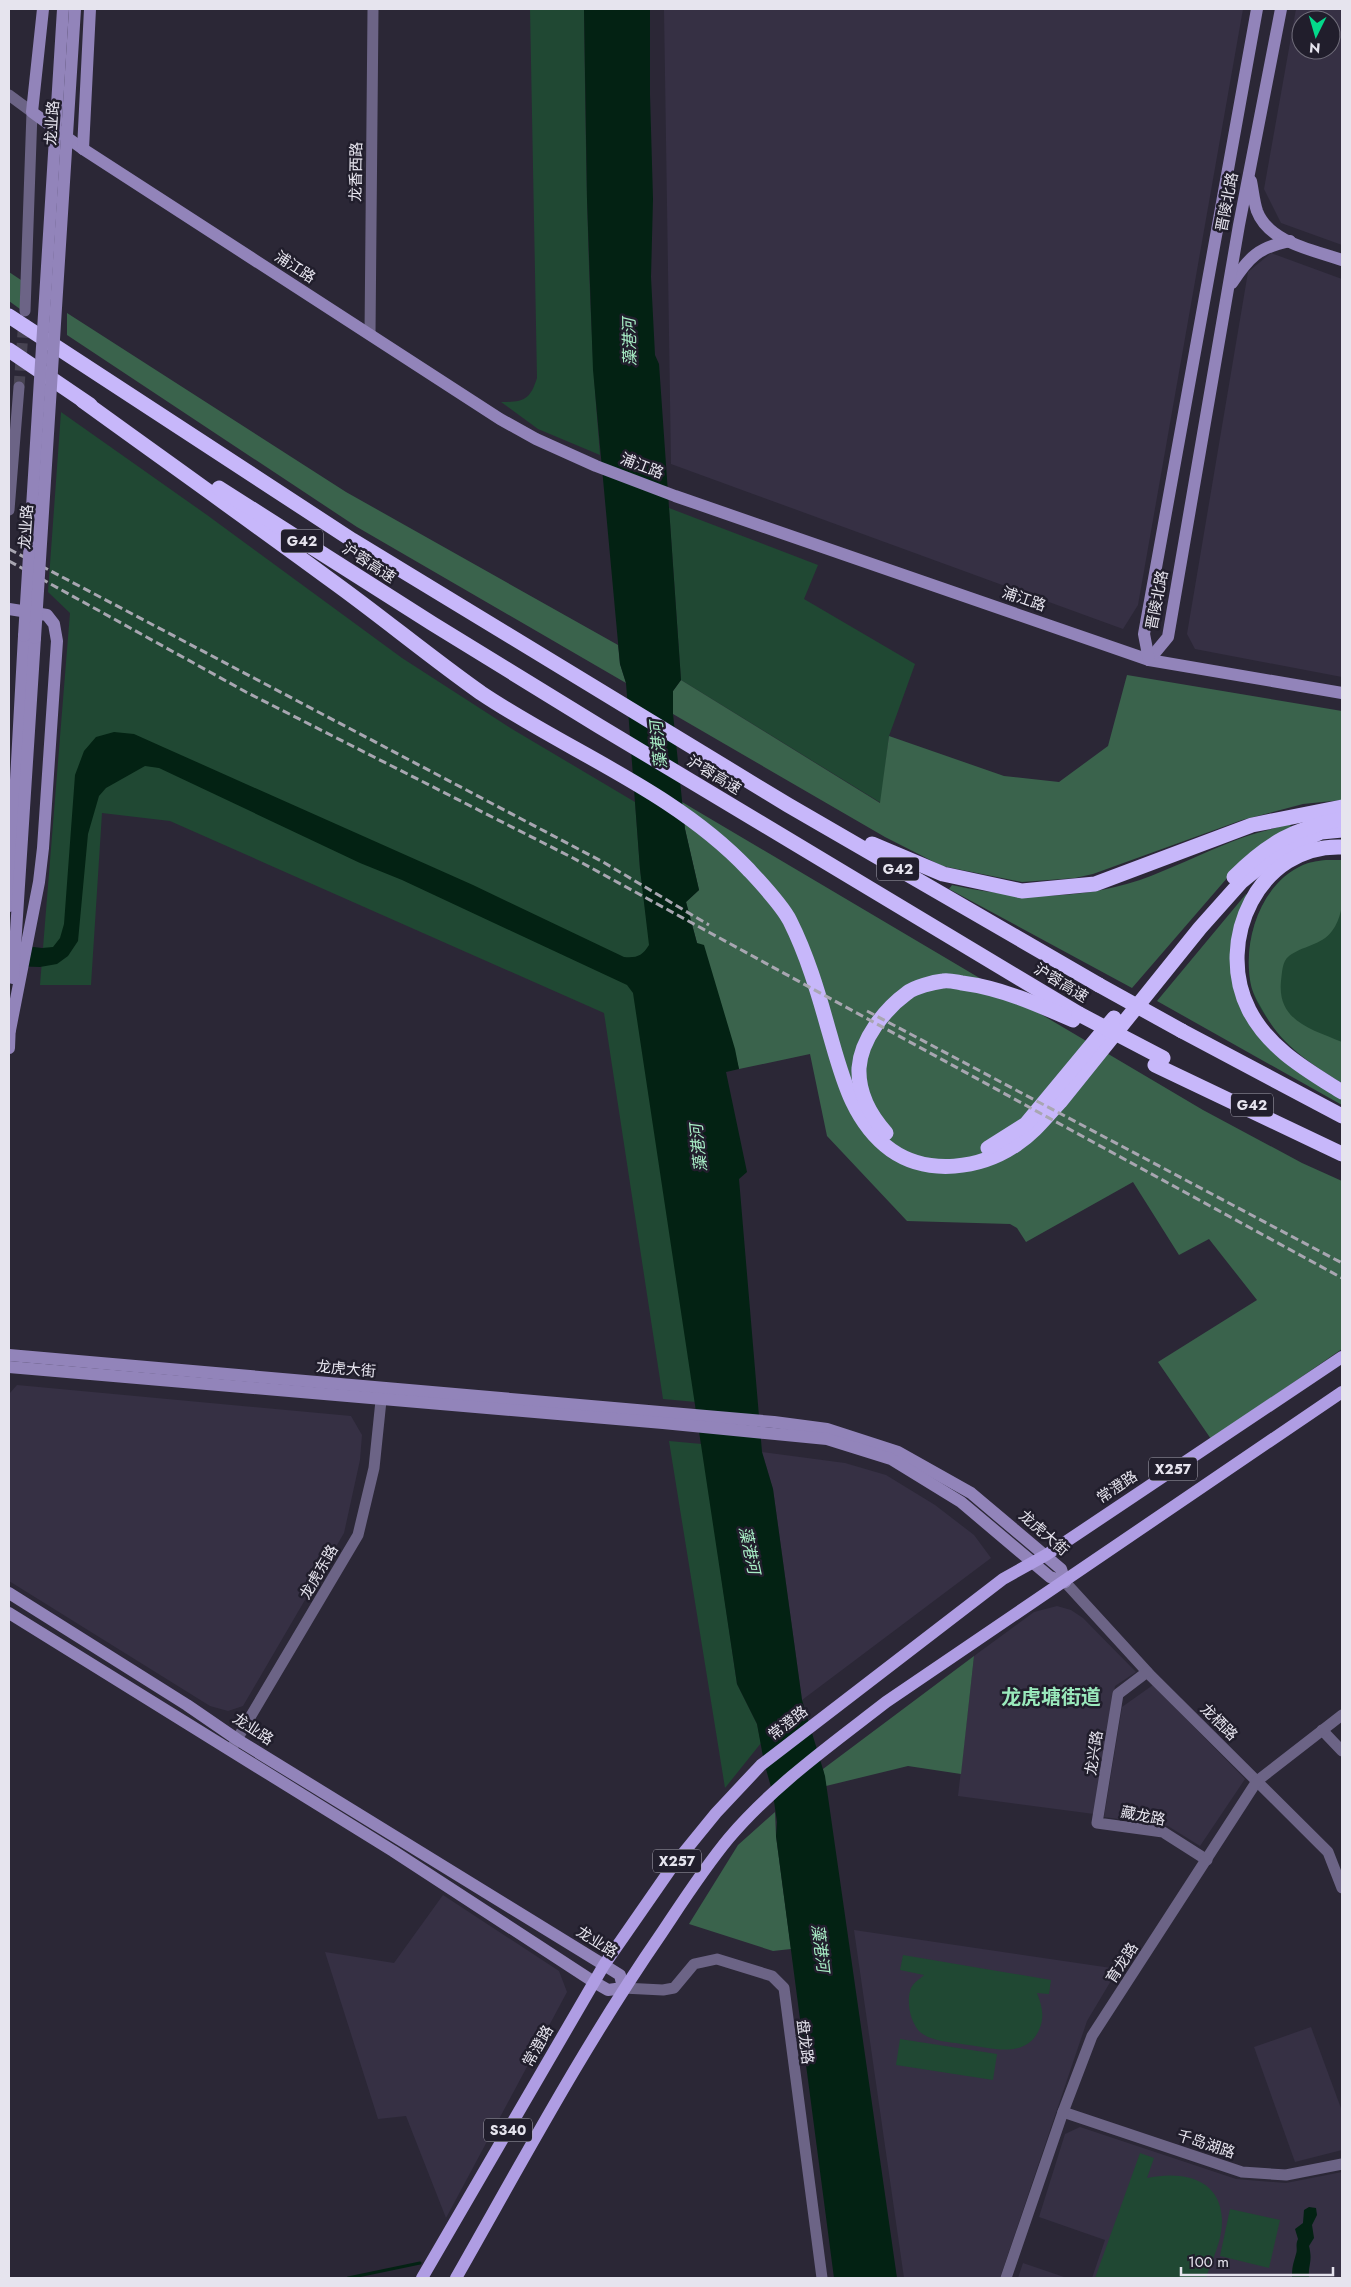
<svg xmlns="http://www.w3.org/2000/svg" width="1351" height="2287" font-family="Jost,'Noto Sans SC',sans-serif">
<rect width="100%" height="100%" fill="#2b2736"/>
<g fill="#363044" fill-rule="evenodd">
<polygon points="664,9 1243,9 1138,605 1123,629 671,464"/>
<path d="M 1296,9 L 1342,9 L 1342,245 L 1281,223 L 1264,189 ZM 1301,20 L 1331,20 L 1331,50 L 1301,50 Z"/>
<polygon points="1271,253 1342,279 1342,677 1195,649 1187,634 1248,272"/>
<polygon points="17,1385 351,1416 362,1435 360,1460 344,1533 243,1706 228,1711 210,1706 9,1581 9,1394"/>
<polygon points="762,1452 845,1463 886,1475 935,1505 974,1535 991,1558 802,1700 773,1489"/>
<polygon points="1057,1606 1071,1610 1083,1618 1136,1672 1115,1686 1094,1814 958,1796 974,1656 1034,1612"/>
<polygon points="1153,1685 1245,1779 1200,1846 1168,1826 1104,1817 1122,1707"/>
<polygon points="443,1895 559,1971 567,1992 446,2218 406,2116 378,2119 325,1952 394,1963"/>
<polygon points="854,1930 1118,1969 1087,2021 1000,2278 904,2278"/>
<polygon points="1311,2027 1342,2111 1342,2150 1295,2162 1254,2047"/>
<polygon points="1080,2127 1236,2179 1286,2183 1342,2172 1342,2278 1092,2278 1105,2240 1039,2217 1065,2134"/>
<polygon points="1023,2263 1067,2278 1018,2278"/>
</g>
<g fill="#204833">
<path d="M 530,9 L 584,9 C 586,158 587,306 600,455 L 538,429 L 501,402 C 524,402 530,400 537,378 Z"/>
<polygon points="61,412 207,515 402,658 512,729 635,802 640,869 659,1015 638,1019 696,1402 663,1399 604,1013 170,821 102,813 91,985 40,985 70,613 48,592"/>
<polygon points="669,508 818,565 804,599 915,664 889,736 881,803 681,680"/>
<path d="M 1326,860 L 1342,860 L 1342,1083 C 1327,1072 1292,1050 1281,1037 C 1270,1023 1255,1004 1251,985 C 1242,942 1260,884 1303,865 C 1310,862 1318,861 1326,860 Z"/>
<polygon points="669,1441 702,1444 737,1684 757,1724 761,1743 725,1788"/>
<path d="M 903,1955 L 1051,1980 L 1049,1994 L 1037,1993 C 1042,2006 1045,2017 1039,2030 C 1026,2059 992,2048 968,2045 C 952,2042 932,2042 920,2032 C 910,2022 906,2001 911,1988 C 914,1982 920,1979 924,1975 L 900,1970 Z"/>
<polygon points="900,2039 997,2054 993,2080 896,2065"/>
<path d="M 1140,2153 L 1154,2158 L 1147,2178 C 1181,2171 1220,2177 1222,2219 C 1223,2239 1212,2260 1206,2278 L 1095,2278 Z"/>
<polygon points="1230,2209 1280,2220 1269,2268 1220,2256"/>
</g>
<g fill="#3a634c">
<polygon points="9,272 21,280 20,309 9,301"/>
<polygon points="67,313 346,492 618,645 620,664 626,683 357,527 67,335"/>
<polygon points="1127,675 1342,711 1342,800 1303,804 1242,820 1093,874 1075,878 1022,882 942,866 885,837 673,714 673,691 681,680 880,803 889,736 1004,776 1059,782 1108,746"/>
<polygon points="682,802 1203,1110 1302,1163 1342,1181 1342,1349 1211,1439 1158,1362 1257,1300 1209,1239 1179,1255 1133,1182 1026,1242 1017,1228 1010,1224 907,1221 827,1136 810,1054 739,1069 724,1015 697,943 686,902 699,890 685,829"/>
<path d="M 1289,824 L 1292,827 L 1273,837 L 1247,855 L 1132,988 L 949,889 L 952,885 C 1016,899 1076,901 1140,880 C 1171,869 1200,854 1231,842 C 1249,834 1270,830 1289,824 Z"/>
<path d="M 1326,860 L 1342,860 C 1342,883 1347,911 1332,931 C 1322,945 1302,946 1289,956 C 1282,961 1282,973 1281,981 C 1277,1021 1311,1029 1342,1042 L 1342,1083 C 1313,1065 1284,1047 1266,1016 C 1261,1007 1253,995 1251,985 C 1242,942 1260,884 1303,865 C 1310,862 1318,861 1326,860 Z"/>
<polygon points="1246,894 1249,896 1235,926 1244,1011 1342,1099 1342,1105 1157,1001"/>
<polygon points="974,1656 961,1774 908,1766 826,1786 823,1769"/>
<polygon points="775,1812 776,1836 791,1949 773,1951 689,1924 738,1845"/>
</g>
<g fill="#032213">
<path d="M 584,9 L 650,9 L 650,95 L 653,199 L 651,277 L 655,355 L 659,364 L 681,680 L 673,691 L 673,714 L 685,829 L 699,890 L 686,902 L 697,943 L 704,945 L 735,1049 L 739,1069 L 726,1072 L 747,1172 L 739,1179 L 762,1452 L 773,1489 L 802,1700 L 825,1776 L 897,2278 L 834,2278 L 776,1836 L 777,1822 L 773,1794 L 764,1762 L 757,1724 L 737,1684 L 633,993 L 627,985 L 402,880 L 360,863 L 159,768 L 145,766 L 106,788 L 99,796 L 88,834 L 78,941 L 68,956 L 57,964 L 40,967 L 9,966 L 9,944 L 42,948 L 53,947 L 60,938 L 64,924 L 75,775 L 84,751 L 96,737 L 114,732 L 134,734 L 163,747 L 473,885 L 624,957 C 637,958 642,956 649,945 L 640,869 L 626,683 L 620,664 L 593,370 L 587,199 Z"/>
<path d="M 1309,2207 L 1316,2208 L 1317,2215 L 1312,2225 L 1314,2238 L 1309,2246 C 1313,2262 1308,2264 1309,2278 L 1292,2278 C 1292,2266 1293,2265 1296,2254 C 1298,2249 1295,2245 1298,2239 L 1295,2229 L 1303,2223 L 1304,2210 Z"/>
</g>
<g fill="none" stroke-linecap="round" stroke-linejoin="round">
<polyline stroke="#032213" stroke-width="3" points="348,2278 420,2263"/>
<polyline stroke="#474352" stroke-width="11" stroke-dasharray="11 5.5" stroke-linecap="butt" points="19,387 24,319"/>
<g stroke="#6c6486" stroke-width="11">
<polyline points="9,95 32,112 25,311"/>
<polyline points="370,335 373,9"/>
<polyline points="9,510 19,387"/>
<polyline points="1065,1582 1151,1676 1328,1852 1342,1888"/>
<polyline points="1147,1672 1118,1694 1097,1823 1163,1832 1207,1860"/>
<polyline points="1322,1730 1342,1751"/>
<polyline points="233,1746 358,1535 374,1468 382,1391"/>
<polyline points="623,1988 663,1990 674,1988 694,1964 717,1959 772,1976 784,1988 822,2278"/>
<polyline points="1063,2112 1242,2172 1286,2175 1342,2164"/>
<polyline points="1006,2278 1063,2112 1092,2036 1257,1781 1342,1715"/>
</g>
<g stroke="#9284ba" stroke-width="12">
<polyline points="43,9 32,112 83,149 500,419 536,439 596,466 675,496 1149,660 1342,693"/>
<polyline points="83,149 90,9"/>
<path d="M 1251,181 C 1253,191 1254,202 1257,211 C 1269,243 1314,250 1342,260"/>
<path d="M 1232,283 C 1249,257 1259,247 1290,241"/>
<polyline points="9,609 47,615 54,624 57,641 43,848 39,882 10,1030"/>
<polyline points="1149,660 1168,637 1239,225 1281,9"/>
<polyline points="1149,660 1144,634 1257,9"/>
<polyline points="9,906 24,636"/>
<polyline points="13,978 35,638"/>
<polyline points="9,1048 10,1023"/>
<polyline points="9,1355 774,1422 827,1429 898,1452 971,1493 1061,1569 1065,1582"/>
<polyline points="9,1367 663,1423 827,1439 891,1459 961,1502 1050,1577 1065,1582"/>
<polyline points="9,1593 187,1705 238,1740 604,1965 620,1975 623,1988 608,1990 594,1982 393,1851 9,1613"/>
</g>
<g stroke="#af9de3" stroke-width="12">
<polyline points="422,2278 604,1965 672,1867 716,1813 761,1765 1003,1579 1046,1555 1342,1357"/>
<path d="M 456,2278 C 522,2162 585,2044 661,1934 C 683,1901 704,1868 729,1838 C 774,1785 832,1744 886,1702 L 1342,1392"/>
</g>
<g stroke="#c7b7fa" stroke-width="15">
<polyline points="9,316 352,540 788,805 1099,985"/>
<polyline points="9,350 90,405"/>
<path d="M 83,401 C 166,461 249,520 332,581 C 382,617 430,657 481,693 C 569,752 674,791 748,869 C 761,883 782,905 790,921 C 807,955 818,992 828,1028 C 841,1072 851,1121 891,1150 C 928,1176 981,1169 1017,1144 C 1034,1133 1046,1117 1060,1102 L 1200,928 L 1241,882 L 1281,849 L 1321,832 L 1342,830"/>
<polyline points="219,488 433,624 599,726 1079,1014"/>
<polyline points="872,844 943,874 1022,891 1095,884 1252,825 1342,807"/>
<path d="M 1342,847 C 1259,844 1214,941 1249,1010 C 1269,1049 1307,1070 1342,1092"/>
<path d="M 1234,877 C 1268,843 1295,828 1342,819"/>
<polyline points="1182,1031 1342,1116"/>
<polyline points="1155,1065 1342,1154"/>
<path d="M 886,1133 C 870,1115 858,1092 859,1068 C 861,1039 885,1009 907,993 C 914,987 934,982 943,981 C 949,980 956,982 962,983 C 1001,988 1037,1004 1073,1020"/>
<polyline points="988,1148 1026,1124 1114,1018"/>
</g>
<g stroke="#a8a6b1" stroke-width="3" stroke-dasharray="8 4" stroke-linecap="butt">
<polyline points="9,549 603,862 709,925"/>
<polyline points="9,561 246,692 573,858 1342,1278"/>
<polyline points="867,1011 1342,1263"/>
</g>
<g stroke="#9284ba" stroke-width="12">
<polyline points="24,636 63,9"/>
<polyline points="35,638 75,9"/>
</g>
<g stroke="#c7b7fa" stroke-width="15">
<polyline points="1099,985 1182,1031"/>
<polyline points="1079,1014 1163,1058"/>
</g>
</g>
<g text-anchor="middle" stroke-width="5" stroke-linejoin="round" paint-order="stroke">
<g fill="#211e2c" stroke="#aba9b4" stroke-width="1">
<rect x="281" y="529.5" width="42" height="23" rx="4"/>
<rect x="877" y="857.5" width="42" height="23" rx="4"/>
<rect x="1231" y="1093.5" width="42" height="23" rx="4"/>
<rect x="1149" y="1457.5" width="48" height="23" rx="4"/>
<rect x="653" y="1849.5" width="48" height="23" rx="4"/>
<rect x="484" y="2118.5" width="48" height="23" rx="4"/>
</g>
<g font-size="14" font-weight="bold" fill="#e6e4ee">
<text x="302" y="546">G42</text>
<text x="898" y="874">G42</text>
<text x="1252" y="1110">G42</text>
<text x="1173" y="1474">X257</text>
<text x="677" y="1866">X257</text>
<text x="508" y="2135">S340</text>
</g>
<g font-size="15" fill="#e6e4ee" stroke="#211e2c">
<text transform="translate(52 123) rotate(-86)" y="5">龙业路</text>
<text transform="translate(356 172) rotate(-89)" y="5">龙香西路</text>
<text transform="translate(1227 202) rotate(-79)" y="5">晋陵北路</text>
<text transform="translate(295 267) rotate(33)" y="5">浦江路</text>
<text transform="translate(642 466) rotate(21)" y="5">浦江路</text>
<text transform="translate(26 527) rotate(-86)" y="5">龙业路</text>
<text transform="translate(369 563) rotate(33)" y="5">沪蓉高速</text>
<text transform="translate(1024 599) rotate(19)" y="5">浦江路</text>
<text transform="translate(1157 600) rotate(-79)" y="5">晋陵北路</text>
<text transform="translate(714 775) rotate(31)" y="5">沪蓉高速</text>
<text transform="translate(1061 983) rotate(31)" y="5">沪蓉高速</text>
<text transform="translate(346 1369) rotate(5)" y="5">龙虎大街</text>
<text transform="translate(1117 1487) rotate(-34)" y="5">常澄路</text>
<text transform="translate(1044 1533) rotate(41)" y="5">龙虎大街</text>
<text transform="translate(319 1572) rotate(-60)" y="5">龙虎东路</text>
<text transform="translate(1219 1722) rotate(45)" y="5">龙栖路</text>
<text transform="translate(788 1723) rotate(-38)" y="5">常澄路</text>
<text transform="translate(253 1729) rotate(33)" y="5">龙业路</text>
<text transform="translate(1094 1753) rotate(-81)" y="5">龙兴路</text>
<text transform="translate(1143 1816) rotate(11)" y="5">藏龙路</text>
<text transform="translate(597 1942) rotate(32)" y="5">龙业路</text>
<text transform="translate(1122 1963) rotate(-57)" y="5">育龙路</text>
<text transform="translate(805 2042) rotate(83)" y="5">盘龙路</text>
<text transform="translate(538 2046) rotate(-60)" y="5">常澄路</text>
<text transform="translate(1206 2144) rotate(18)" y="5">千岛湖路</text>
</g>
<g font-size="16" font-style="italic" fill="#a8eec6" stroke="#211e2c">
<text transform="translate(629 342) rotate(-91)" y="6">藻港河</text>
<text transform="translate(658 745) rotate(-96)" y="6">藻港河</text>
<text transform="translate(698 1148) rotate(-96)" y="6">藻港河</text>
<text transform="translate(750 1550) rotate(78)" y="6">藻港河</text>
<text transform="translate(821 1948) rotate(83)" y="6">藻港河</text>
</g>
<g font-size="20" font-weight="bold" fill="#9ae9bc" stroke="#211e2c">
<text x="1051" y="1704">龙虎塘街道</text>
</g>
</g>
<rect width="1351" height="2287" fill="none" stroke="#e6e4ee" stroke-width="20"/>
<g transform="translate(1316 35) rotate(185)"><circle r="24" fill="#211e2c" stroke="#706d7a"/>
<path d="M0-4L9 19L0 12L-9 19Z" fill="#04d98b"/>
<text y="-8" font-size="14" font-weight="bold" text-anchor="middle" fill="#e6e4ee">N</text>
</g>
<path d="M1181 2267v8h152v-8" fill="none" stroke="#e6e4ee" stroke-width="2.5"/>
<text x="1188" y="2267" font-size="15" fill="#e6e4ee" stroke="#211e2c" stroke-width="4" paint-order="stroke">100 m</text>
</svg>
